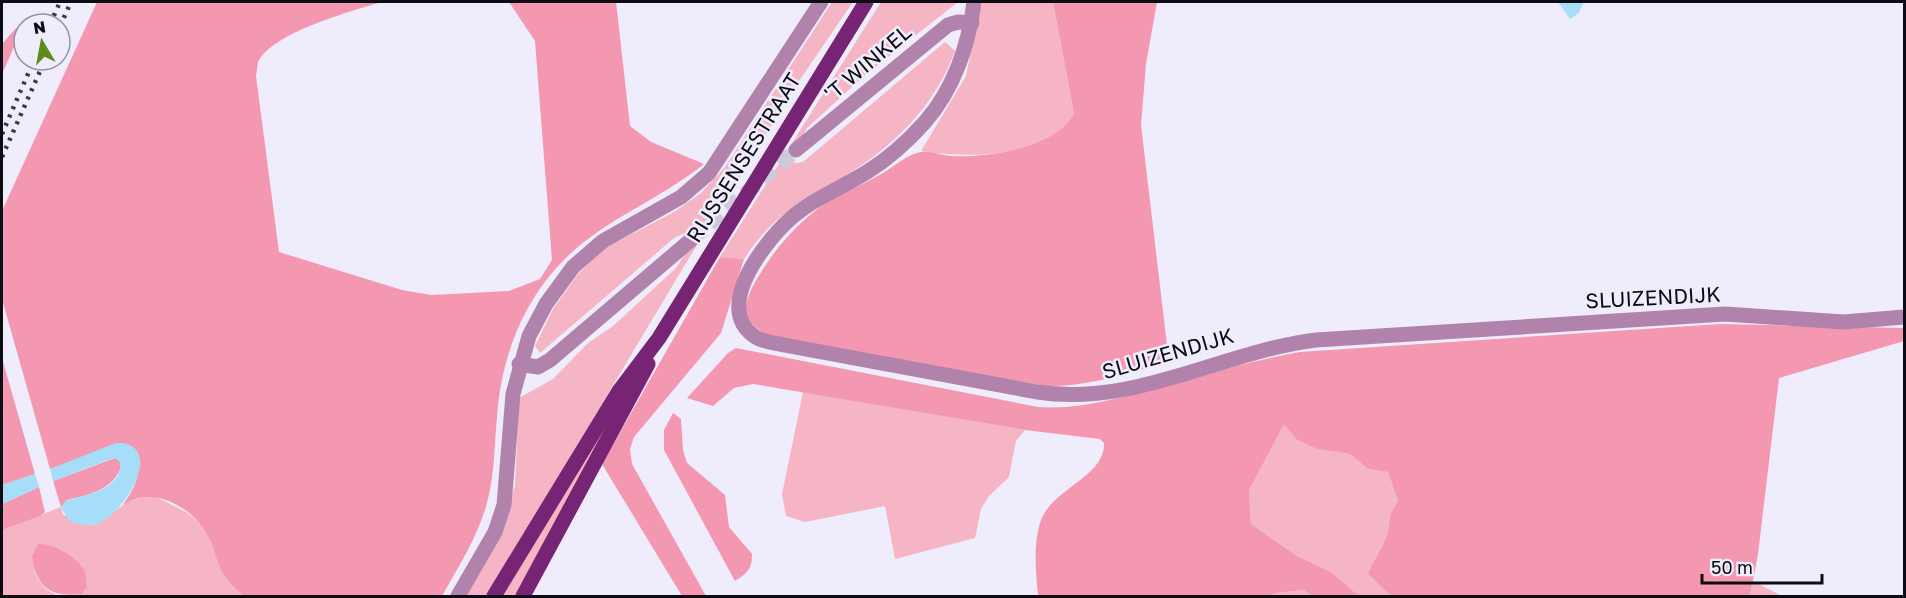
<svg xmlns="http://www.w3.org/2000/svg" width="1906" height="598" font-family="'Golos Text',sans-serif">
<rect width="100%" height="100%" fill="#efecfc"/>
<g fill="#f6b5c5">
<polygon points="832,2 853,2 799,81 686,263 487,596 465,596 504,524 515,485 519,398 553,379 588,343 613,326 676,268 695,238 696,228 674,238 540,353 535,346 553,309 578,274 605,248 674,212 701,193 725,167"/>
<path d="M 881,2 L 958,2 L 864,76 L 807,128 L 791,161 L 795,163 L 803,162 L 945,42 L 955,51 C 934,107 895,145 845,176 C 801,203 774,213 744,259 L 720,257 Z"/>
<path d="M 1053,2 L 1074,115 C 1050,159 964,158 921,151 L 966,76 L 981,3 Z"/>
<polygon points="639,370 516,596 498,596"/>
<polygon points="803,392 1025,430 1016,441 1009,477 989,496 981,509 975,538 895,559 885,506 805,522 786,516 782,494"/>
<path d="M 1284,423 L 1297,440 L 1317,449 L 1350,454 L 1368,469 L 1388,472 L 1398,501 C 1385,519 1392,525 1386,538 C 1380,550 1373,560 1368,574 L 1391,596 L 1359,596 L 1331,572 L 1297,556 L 1251,524 L 1249,490 Z"/>
<path d="M 152,495 L 186,512 L 198,522 L 207,534 L 226,579 L 244,596 L 72,596 L 82,594 L 34,570 C 39,584 47,594 63,596 L 2,596 L 2,530 L 61,507 L 63,515 L 97,524 L 129,501 Z"/>
<polygon points="1753,581 1782,596 1750,596"/>
<polygon points="1304,590 1312,596 1270,596 1276,593"/>
</g>
<g fill="#f497b0">
<path d="M 97,2 L 382,2 C 352,11 273,32 258,62 C 257,66 257,72 256,76 L 279,252 L 402,290 L 431,295 L 509,291 L 540,279 L 552,260 L 535,41 L 509,2 L 616,2 L 630,126 L 651,142 L 704,164 C 658,201 598,222 559,265 C 520,307 501,361 497,417 C 494,446 495,474 487,503 C 478,536 459,566 442,596 L 244,596 C 239,591 232,586 227,580 C 217,567 215,547 206,533 C 190,505 151,485 123,505 C 135,487 141,476 137,453 L 82,458 L 50,469 L 2,299 L 2,211 Z"/>
<path d="M 1053,2 L 1157,2 L 1146,64 L 1141,125 L 1169,362 C 1128,373 1088,387 1046,386 L 771,338 C 745,322 739,313 754,284 C 774,248 802,216 838,196 C 853,188 868,182 883,173 C 893,167 911,152 922,152 C 931,151 941,155 950,156 C 986,158 1055,149 1074,114 Z"/>
<polygon points="16,28 22,29 2,74 2,44"/>
<polygon points="720,257 744,259 721,333 634,437 630,449 632,464 706,596 682,596 602,464"/>
<path d="M 1720,324 L 1904,328 L 1904,341 L 1779,378 L 1758,554 L 1750,596 L 1391,596 L 1368,574 C 1373,560 1380,551 1386,538 C 1392,525 1385,519 1398,501 L 1388,472 L 1368,469 L 1350,454 L 1317,449 L 1297,440 L 1284,424 L 1249,490 L 1251,524 L 1297,556 L 1331,572 L 1359,596 L 1312,596 L 1304,590 L 1276,593 L 1270,596 L 1038,596 C 1036,573 1033,545 1040,523 C 1050,489 1106,477 1104,443 L 1100,439 L 1025,430 L 753,384 L 734,388 L 713,406 L 687,398 L 728,353 L 736,348 L 1038,407 C 1082,410 1122,397 1165,386 C 1210,373 1254,360 1300,352 Z"/>
<polygon points="2,358 35,474 2,485"/>
<path d="M 673,413 L 681,419 L 683,450 L 687,463 L 725,495 L 729,527 L 752,554 C 752,570 747,573 735,581 L 664,450 L 664,430 Z"/>
<path d="M 115,458 L 119,459 L 121,467 C 113,490 88,495 67,500 L 61,507 L 53,481 Z"/>
<polygon points="39,487 45,512 40,516 2,530 2,504"/>
<path d="M 38,544 C 53,543 78,557 85,572 C 86,576 86,582 87,587 L 82,594 C 49,598 36,586 32,556 Z"/>
</g>
<g fill="#a6defa">
<polygon points="1558,2 1584,2 1579,13 1570,19"/>
<path d="M 116,443 C 167,442 126,513 97,524 C 89,527 78,524 69,521 L 61,507 L 67,500 C 85,496 124,488 120,462 L 115,458 L 108,460 L 53,481 L 50,469 Z"/>
<polygon points="35,474 39,487 2,504 2,485"/>
</g>
<g fill="none" stroke-linecap="round" stroke-linejoin="round">
<polyline stroke="#cdcad9" stroke-width="15" stroke-dasharray="15 8" stroke-linecap="butt" points="692,239 796,150"/>
<g stroke="#b183ac" stroke-width="15">
<path d="M 974,2 C 969,44 954,89 925,122 C 908,141 888,159 867,172 C 841,188 811,200 789,220 C 765,242 713,307 754,336 C 762,342 775,343 784,345 L 1037,392 C 1135,407 1220,352 1316,340 L 1725,314 L 1844,322 L 1904,317"/>
<polyline points="796,150 948,25 958,22 972,23"/>
<polyline points="519,364 538,367 550,360 692,239"/>
<polyline points="458,596 495,532 504,505 513,394 529,336 546,304 573,267 603,241 681,197 709,173 821,2"/>
</g>
<g stroke="#762473" stroke-width="15">
<polyline points="494,596 619,391 659,338 866,2"/>
<polyline points="523,596 648,364"/>
</g>
<g stroke="#3c3a44" stroke-width="4.5" stroke-dasharray="3 6" stroke-linecap="butt">
<polyline points="50,24 60,2"/>
<polyline points="60,26 71,2"/>
<polyline points="2,134 34,60"/>
<polyline points="2,157 45,60"/>
</g>
</g>
<g text-anchor="middle" stroke-width="5" stroke-linejoin="round" paint-order="stroke">
<g font-size="21" fill="#0d0b13" stroke="#efecfc">
<text transform="translate(868 63) rotate(-40)" y="7">'T WINKEL</text>
<text transform="translate(744 158) rotate(-58)" y="7">RIJSSENSESTRAAT</text>
<text transform="translate(1653 298) rotate(-3)" y="7">SLUIZENDIJK</text>
<text transform="translate(1168 354) rotate(-16)" y="7">SLUIZENDIJK</text>
</g>
</g>
<rect width="1906" height="598" fill="none" stroke="#0d0b13" stroke-width="6"/>
<g transform="translate(42 42) rotate(350)"><circle r="28" fill="#efecfc" stroke="#95929f" stroke-width="1.5"/>
<path d="M0-4.5L10 22L0 15L-10 22Z" fill="#5c8b1e"/>
<text y="-9" font-size="16" font-weight="bold" text-anchor="middle" fill="#0d0b13">N</text>
</g>
<path d="M1702 574v9h120v-9" fill="none" stroke="#0d0b13" stroke-width="3"/>
<text x="1711" y="574" font-size="18" fill="#0d0b13" stroke="#efecfc" stroke-width="4.5" paint-order="stroke">50 m</text>
</svg>
